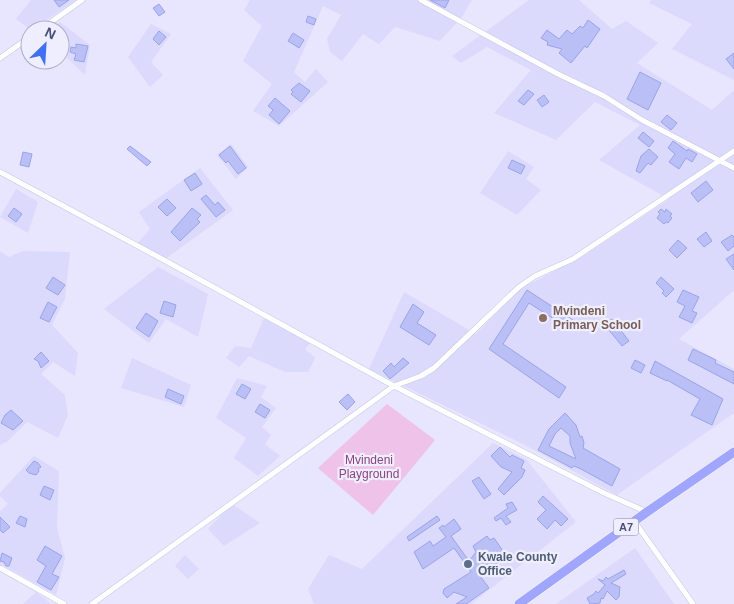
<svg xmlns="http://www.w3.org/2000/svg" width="734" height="604" font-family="Helvetica,sans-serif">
<rect width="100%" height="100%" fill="#e8e5fe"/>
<g fill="#dbd9fc">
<polygon points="31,0 76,0 31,30 16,19"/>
<polygon points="250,0 472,0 462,17 440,41 395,27 379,44 363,34 342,61 330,52 327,39 341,15 323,6 294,72 305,82 316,69 328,82 279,126 253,111 272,84 243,61 262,26 244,10"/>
<polygon points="529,0 579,0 612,29 626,21 658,43 637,63 712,110 734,90 734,290 679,339 734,369 734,413 617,495 523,444 369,369 404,292 476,334 520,289 585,255 669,199 599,160 640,125 595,102 556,140 494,113 531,70 487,47 461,63 452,56"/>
<polygon points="651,0 734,0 734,80 672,49 692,24 649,3"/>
<polygon points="60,22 90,45 85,75 60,51 60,30 51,30"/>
<polygon points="151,24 171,34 151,62 163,75 150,87 128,57"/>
<polygon points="231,144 248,167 236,179 217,155"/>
<polygon points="508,151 534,167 526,179 541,190 517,215 480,193"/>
<polygon points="200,168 233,210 165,259 137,244 150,229 139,212"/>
<polygon points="16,189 38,202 28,233 0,217"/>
<polygon points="0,251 9,257 23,251 70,252 65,299 52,325 78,353 75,376 53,362 41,374 65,395 68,415 58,438 27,422 8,441 0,445"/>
<polygon points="158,267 208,294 198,337 166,319 149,343 104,309"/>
<polygon points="264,318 310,343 305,349 315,358 308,372 285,372 249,356 239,367 226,358 235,346 251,348"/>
<polygon points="132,358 191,385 184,407 121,388"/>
<polygon points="237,378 267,386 261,397 276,408 262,427 271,435 265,444 280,456 258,476 234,458 246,438 216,418"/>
<polygon points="493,443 526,459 576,522 471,604 314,604 308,589 329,555 362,569"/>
<polygon points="34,456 59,471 57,528 65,558 56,595 0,564 0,511 8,504 0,496 0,493"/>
<polygon points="232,504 260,523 224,546 208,529"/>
<polygon points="635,548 674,604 556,604"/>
<polygon points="185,555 199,569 188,579 175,566"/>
<polygon points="36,592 51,604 23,604"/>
</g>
<polygon fill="#eec2e9" points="387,404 435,440 373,515 318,468"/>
<g fill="#bac0f6" stroke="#99a3ea" fill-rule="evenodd">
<polygon points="54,0 69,0 59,7"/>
<polygon points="430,0 449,0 445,8"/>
<polygon points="159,4 165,12 159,16 153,8"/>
<polygon points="308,16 316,19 314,25 306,22"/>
<polygon points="588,20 600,29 587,48 585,46 571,63 559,53 562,49 547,45 548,42 541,38 547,30 559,39 567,30 572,34 580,26 583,28"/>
<polygon points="159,31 166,37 159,45 153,39"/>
<polygon points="293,33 304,40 299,48 288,41"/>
<polygon points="76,44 88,46 84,62 74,60 76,54 70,52 71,47 76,48"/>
<polygon points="734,53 734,69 726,59"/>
<polygon points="640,72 661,83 648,110 627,99"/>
<polygon points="299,83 310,91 301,102 291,94 293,92 291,90"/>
<polygon points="528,90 534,94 524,105 518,101"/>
<polygon points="544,95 549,102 542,107 537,100"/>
<polygon points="275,98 290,111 279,124 269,115 273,110 268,106"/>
<polygon points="667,115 677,123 671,130 661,122"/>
<polygon points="643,132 654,141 649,147 638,138"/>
<polygon points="673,141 687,151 688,149 697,154 692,162 686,158 679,169 669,162 675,154 668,148"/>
<polygon points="130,146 151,162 147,166 127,149"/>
<polygon points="230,146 246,168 238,174 228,161 226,163 219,155"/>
<polygon points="649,149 658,157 651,165 648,163 640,173 636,171 641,156"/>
<polygon points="23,152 32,154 29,167 20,165"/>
<polygon points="512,160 525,166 521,174 508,168"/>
<polygon points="195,173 202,184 191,191 184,180"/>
<polygon points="706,181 713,190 698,202 691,193"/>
<polygon points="206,195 215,205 218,202 225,210 216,217 201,199"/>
<polygon points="167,199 176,208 167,216 158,207"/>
<polygon points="14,208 22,214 16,222 8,216"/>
<polygon points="192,208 201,215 197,219 200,222 180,241 171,232"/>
<polygon points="661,209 665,212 666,209 672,214 670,216 672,218 668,223 666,222 664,224 657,218 660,214 658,212"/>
<polygon points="706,232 712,241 704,247 697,239"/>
<polygon points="732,235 734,237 734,246 728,251 721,242"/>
<polygon points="678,240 687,248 677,258 669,250"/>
<polygon points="734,254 734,270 726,259"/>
<polygon points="53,277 65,285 58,295 46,288"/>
<polygon points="661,277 674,289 666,297 662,293 664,291 656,283"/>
<polygon points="527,290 576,322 571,330 529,303 503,344 566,387 559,398 489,349"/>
<polygon points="683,290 699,297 692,311 697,313 692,323 679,317 685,306 677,302"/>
<polygon points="164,301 176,305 173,317 160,313"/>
<polygon points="48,302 57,307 49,322 40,318"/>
<polygon points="413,304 424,312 417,323 436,335 429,345 400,327"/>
<polygon points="146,313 158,321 149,337 136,328"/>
<polygon points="612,319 629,341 622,346 604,324"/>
<polygon points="693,349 716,360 715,363 734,372 734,384 688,360"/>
<polygon points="41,352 49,361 41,368 38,361 34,359"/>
<polygon points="403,358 409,363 390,379 383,371 391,363 394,367"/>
<polygon points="635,360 645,365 641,373 631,368"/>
<polygon points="655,361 723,399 712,425 691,415 700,399 667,380 667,381 650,373"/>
<polygon points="242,384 251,389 245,399 236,394"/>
<polygon points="168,389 184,396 181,404 165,397"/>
<polygon points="348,394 355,402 347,410 339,402"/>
<polygon points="260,404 270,410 265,418 255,412"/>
<polygon points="11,410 23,421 13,430 1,423 5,415"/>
<path d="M 565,413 L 576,425 L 580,437 L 582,436 L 584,443 L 583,448 L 620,469 L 612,486 L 581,469 L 574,466 L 572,468 L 538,450 L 549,429 ZM 561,428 L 570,436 L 570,443 L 576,459 L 549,446 L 555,434 Z"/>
<polygon points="500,447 510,457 512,455 524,461 521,468 525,470 522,477 504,495 498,489 512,472 501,467 491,456"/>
<polygon points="34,461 38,463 41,467 38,469 39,471 36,475 29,473 26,470"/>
<polygon points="479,477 491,494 484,499 472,481"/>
<polygon points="44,486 54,490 50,500 40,495"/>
<polygon points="543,496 568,519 561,526 555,520 547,529 537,519 546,510 538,502"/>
<polygon points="512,502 517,510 506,516 511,522 506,525 501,518 496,521 494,518 508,508 506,504"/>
<polygon points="20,516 27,519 25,527 16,523"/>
<polygon points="437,516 440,520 409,541 407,537"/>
<polygon points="0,517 10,527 3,533 0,530"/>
<polygon points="454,519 461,529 451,536 469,561 476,552 473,546 487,536 490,540 494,538 503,551 500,561 490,568 488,564 480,576 489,588 466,604 456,604 467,597 454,592 447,598 443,593 444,589 471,572 454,548 423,569 414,552 430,541 433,546 446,537 439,528 443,525 444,527"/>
<polygon points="45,546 62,556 52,574 59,577 51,590 37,582 46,566 37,560"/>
<polygon points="2,553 12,558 9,566 6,566 4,562 0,561"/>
<polygon points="624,570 626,574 611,583 620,587 619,597 616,600 607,591 603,599 601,598 600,603 590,604 587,598 594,594 596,591 598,593 605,585 598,579 603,581 606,577 608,579"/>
</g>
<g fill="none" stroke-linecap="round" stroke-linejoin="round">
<defs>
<g id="minor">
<polyline points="421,0 558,74 604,96 642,120 734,168"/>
<polyline points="40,30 82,0"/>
<polyline points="0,58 30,37"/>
<polyline points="0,172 164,260 394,386 604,493 647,512"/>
<polyline points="634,521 693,604"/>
<polyline points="0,568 64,604"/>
<polyline points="92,604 394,386 421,376 434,368 519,287 535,276 573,259 734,151"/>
</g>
<polyline id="trunk" points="519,604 647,512 734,452"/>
</defs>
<use href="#minor" stroke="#c5c5e9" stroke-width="6"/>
<use href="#trunk" stroke="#fff" stroke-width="10"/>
<use href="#minor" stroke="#fff" stroke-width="5"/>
<use href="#trunk" stroke="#a0a6fe" stroke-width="9"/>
</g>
<circle fill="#8d6e63" stroke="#efeeff" stroke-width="2" cx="543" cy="318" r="5"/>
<circle fill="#5c6f8a" stroke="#efeeff" stroke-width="2" cx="468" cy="564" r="5"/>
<g text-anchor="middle" stroke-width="4.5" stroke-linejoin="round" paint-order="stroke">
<rect fill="#efeeff" stroke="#797fa2" stroke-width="1" x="613.5" y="518.5" width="25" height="17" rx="4"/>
<g font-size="11" font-weight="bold" fill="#474f7a">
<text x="626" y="531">A7</text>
</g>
<g font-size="12" font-weight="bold" fill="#785e54" stroke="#efeeff" text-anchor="start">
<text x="553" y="315">Mvindeni<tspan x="553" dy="14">Primary School</tspan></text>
</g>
<g font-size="12" fill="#8d437e" stroke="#efeeff">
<text x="369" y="464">Mvindeni<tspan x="369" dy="14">Playground</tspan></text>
</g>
<g font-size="12" font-weight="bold" fill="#4e5e75" stroke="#efeeff" text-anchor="start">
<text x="478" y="561">Kwale County<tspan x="478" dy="14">Office</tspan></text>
</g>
</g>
<g transform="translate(45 45) rotate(25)"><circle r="24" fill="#efeeff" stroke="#acaeca"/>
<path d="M0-4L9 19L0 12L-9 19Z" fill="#4071f2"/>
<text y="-8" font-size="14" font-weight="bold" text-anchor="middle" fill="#474f7a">N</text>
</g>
</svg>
